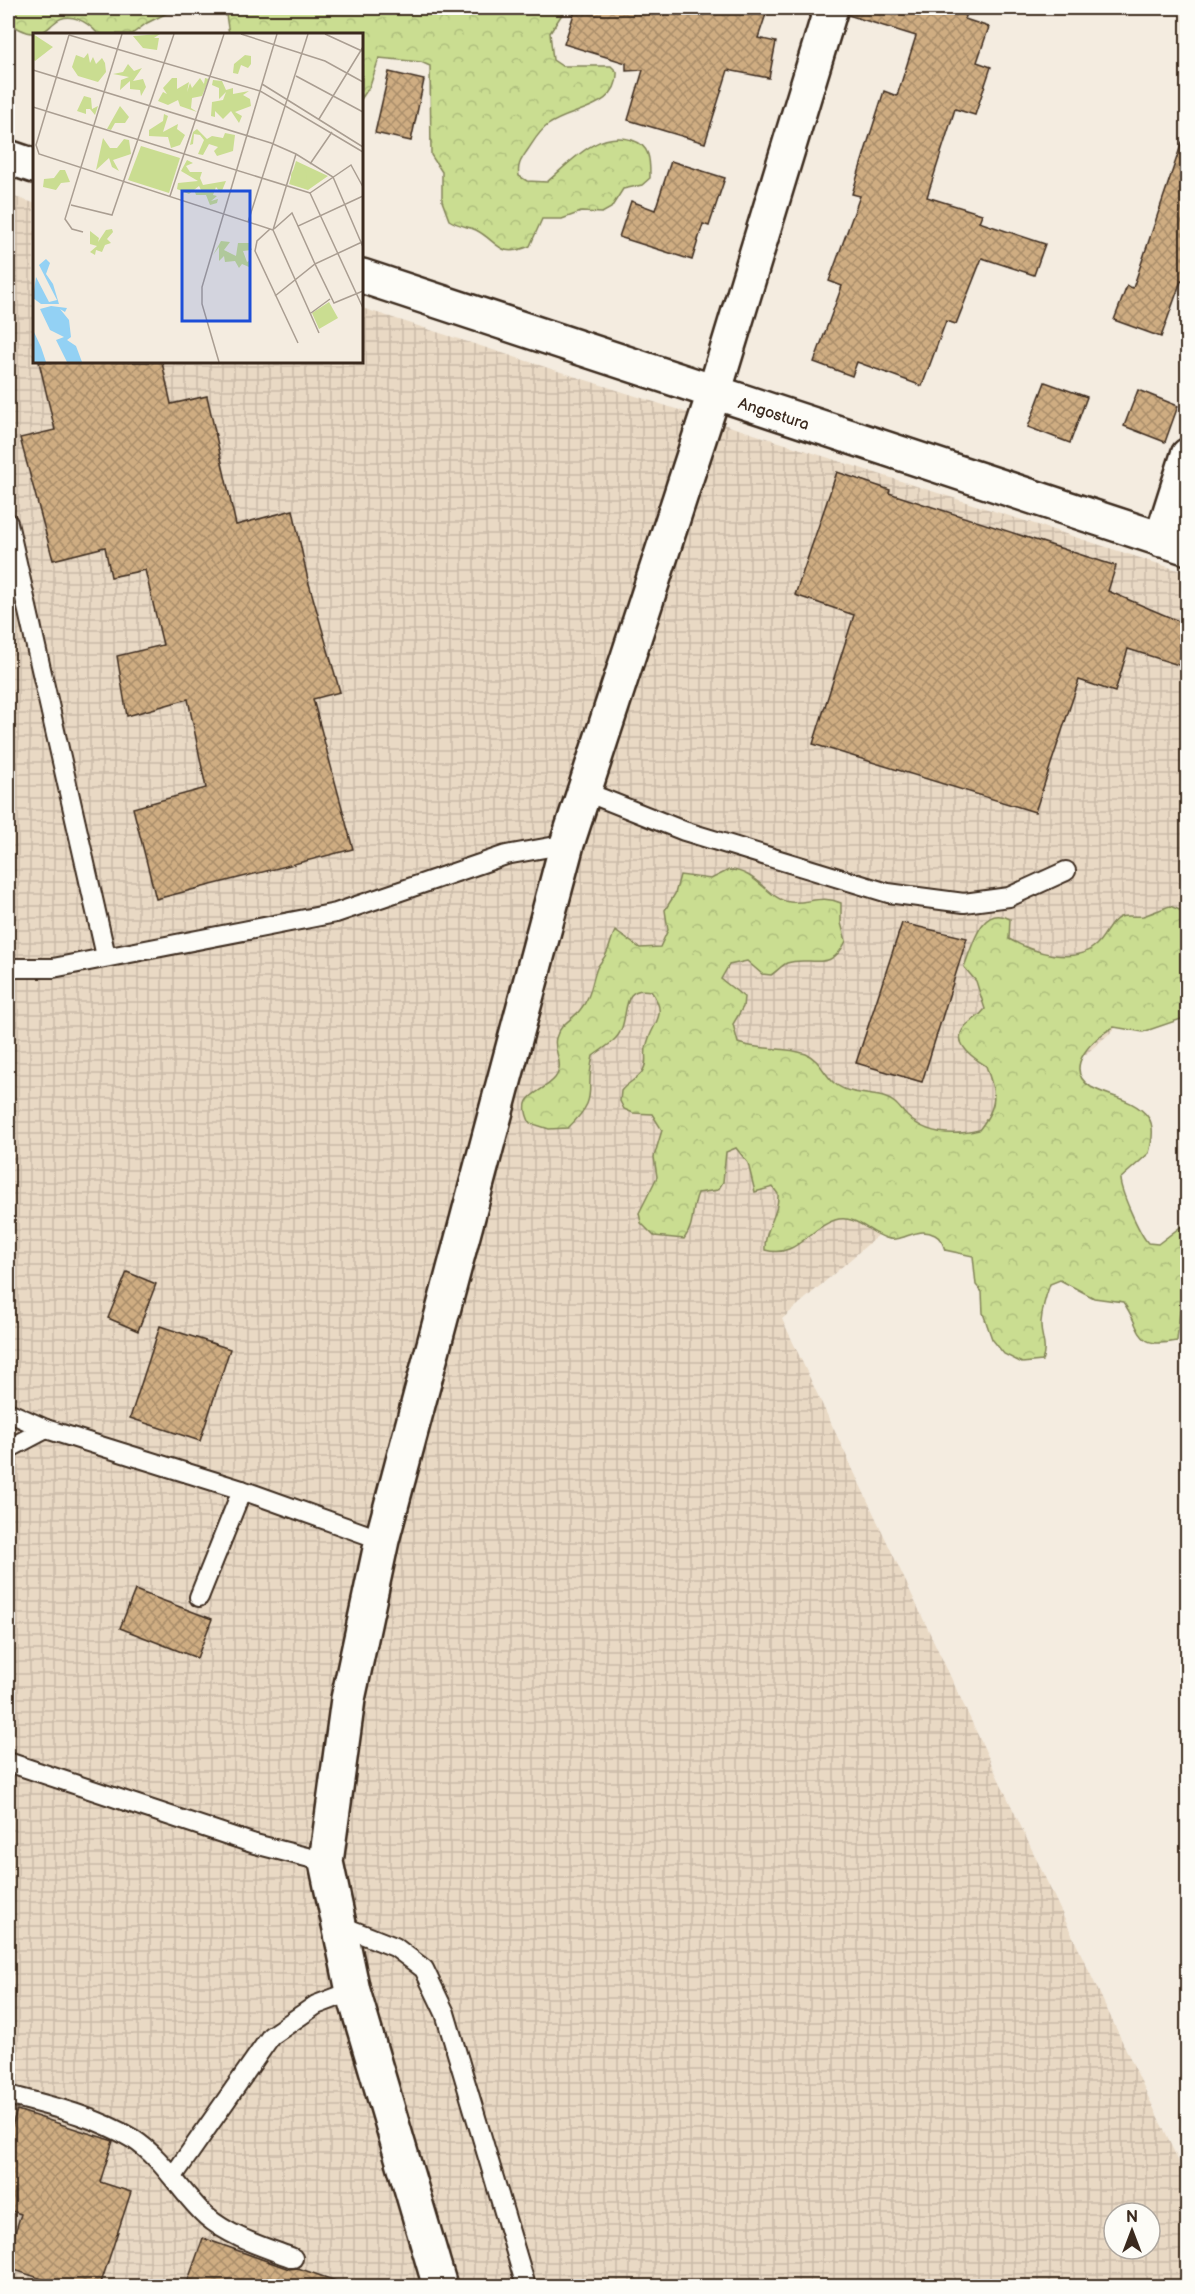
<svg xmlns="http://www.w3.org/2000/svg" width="1195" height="2294" font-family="'Balsamiq Sans',sans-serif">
<defs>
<pattern id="industrial-grid" width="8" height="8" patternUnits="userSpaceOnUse" patternTransform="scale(1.5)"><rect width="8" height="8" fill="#e9d9c4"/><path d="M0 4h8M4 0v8" fill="none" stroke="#c9baa8"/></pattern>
<pattern id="forest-crowns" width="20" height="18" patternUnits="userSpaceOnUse" patternTransform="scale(1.5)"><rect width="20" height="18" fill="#cadd91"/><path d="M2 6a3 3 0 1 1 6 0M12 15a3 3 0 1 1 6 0" fill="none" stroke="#aebe7d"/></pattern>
<pattern id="building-cross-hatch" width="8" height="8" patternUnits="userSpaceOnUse" patternTransform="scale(1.5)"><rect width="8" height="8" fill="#cfad82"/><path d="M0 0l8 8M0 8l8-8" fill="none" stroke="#a98d6a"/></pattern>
</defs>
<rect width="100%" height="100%" fill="#f4ece0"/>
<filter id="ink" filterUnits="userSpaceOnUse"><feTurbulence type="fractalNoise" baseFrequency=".0167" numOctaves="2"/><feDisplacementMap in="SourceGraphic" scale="12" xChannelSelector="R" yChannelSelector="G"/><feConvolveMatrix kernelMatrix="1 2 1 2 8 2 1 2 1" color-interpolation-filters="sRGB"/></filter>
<g filter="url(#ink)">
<path fill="url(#industrial-grid)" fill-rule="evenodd" d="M 8,195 L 34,203 L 34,362 L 362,362 L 362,308 L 1187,573 L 1187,966 L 782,1319 L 1187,2179 L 1187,2286 L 8,2286 ZM 1114,2213 L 1150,2213 L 1150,2249 L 1114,2249 Z"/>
<g fill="url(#forest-crowns)" stroke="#828458" stroke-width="1.5">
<path d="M 8,8 L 177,8 L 147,23 L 132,34 L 98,34 C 88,22 69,10 54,23 C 49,27 46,32 39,33 C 27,35 18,27 8,24 Z"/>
<path d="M 230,8 L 566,8 L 550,33 L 553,60 L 562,66 L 611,66 L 617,72 C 619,109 571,108 548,125 C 539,131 534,141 527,151 C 521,160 517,165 519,176 L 527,181 L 547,182 C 572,161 597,130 632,140 C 651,146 650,161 650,178 L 642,185 L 623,189 L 611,208 L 602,213 L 581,212 L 562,219 L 542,219 L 530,246 C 498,259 499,242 476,230 C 467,226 458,226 449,220 L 442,201 L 442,172 L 431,155 L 430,66 L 421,62 L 379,58 L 370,86 L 362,98 L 362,34 L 229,34 L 226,15 Z"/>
<path d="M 729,870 C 757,870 768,900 790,902 C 809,904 821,894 841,903 L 841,923 L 846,941 C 831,974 810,955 787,963 C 782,965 776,972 771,975 L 762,974 L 747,961 L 729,965 L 721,979 L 744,997 L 743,1007 L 733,1024 L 738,1043 C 760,1051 784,1046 806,1054 C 819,1059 824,1074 834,1083 C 850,1096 869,1092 886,1098 C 896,1101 900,1109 907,1116 C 927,1135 954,1136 979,1130 C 999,1104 996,1095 986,1066 C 970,1056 947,1039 970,1022 C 977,1017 980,1016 985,1009 L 976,981 L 964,967 C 973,945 981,904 1010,919 L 1009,939 C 1032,952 1074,966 1096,945 C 1105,937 1109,922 1120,917 C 1127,915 1136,917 1143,916 C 1152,913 1161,909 1170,906 L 1187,913 L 1187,1017 L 1143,1032 L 1114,1027 C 1095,1036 1061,1068 1091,1087 C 1109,1097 1135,1099 1148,1117 C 1155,1126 1152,1142 1149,1153 L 1120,1179 C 1121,1192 1139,1233 1148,1243 L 1158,1244 L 1187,1222 L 1187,1308 L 1180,1311 L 1177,1341 C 1133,1350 1143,1329 1123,1302 L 1094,1298 L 1060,1280 L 1050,1284 C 1046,1295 1042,1311 1041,1322 C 1040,1338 1048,1344 1042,1361 L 1022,1363 L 1004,1354 L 992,1339 L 983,1313 L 982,1292 L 976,1285 L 973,1256 L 945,1250 C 943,1244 941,1238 935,1235 C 916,1225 902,1244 886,1238 C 868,1232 855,1214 835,1220 C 808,1228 797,1259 765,1250 C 764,1229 779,1215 778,1194 L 773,1187 L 755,1192 L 748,1163 L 736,1148 L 726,1152 L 723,1182 L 718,1190 L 698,1193 C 691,1209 695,1225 684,1239 L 654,1236 L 641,1223 L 639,1213 L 657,1177 L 654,1157 L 662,1130 L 652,1114 L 633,1113 L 624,1109 L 620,1101 L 621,1091 C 627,1083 636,1080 642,1072 C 649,1062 643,1055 647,1044 C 653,1021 669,1016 651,991 C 621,985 629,1012 621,1030 C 617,1041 602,1049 593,1056 C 584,1094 601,1096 568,1128 L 549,1129 L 530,1123 C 515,1093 541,1095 555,1078 C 566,1063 552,1051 556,1038 C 560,1024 572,1020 580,1010 C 592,996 591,983 597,968 C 600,962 605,958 607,952 C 611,945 611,938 615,931 L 640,948 L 660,947 L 668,930 L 665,910 L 675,894 L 680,875 L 711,879 Z"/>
</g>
<g fill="url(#building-cross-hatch)" stroke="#3b2a1e" stroke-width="1.5">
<polygon points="576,8 768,8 758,38 776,42 769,78 728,70 705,143 628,120 643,70 626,71 626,63 564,44"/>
<polygon points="849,8 969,8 965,19 989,27 977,62 991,67 975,115 955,109 927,197 982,214 979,222 1045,244 1034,275 982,258 956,324 946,321 922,386 857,362 852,376 814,362 842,286 829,281 860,196 852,194 870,135 884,91 897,96 916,36 848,15"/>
<polygon points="389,72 424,80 411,141 375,133"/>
<polygon points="1182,142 1188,143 1188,283 1181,281 1161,337 1114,320 1127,286 1133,288"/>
<polygon points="671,161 725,178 709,226 703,224 692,260 619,237 631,201 655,210"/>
<polygon points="39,362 162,362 171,404 207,396 236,525 293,510 308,580 340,692 313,699 353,849 156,899 133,808 206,788 188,699 127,716 117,656 163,645 145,570 111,577 105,547 53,560 20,438 55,430"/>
<polygon points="1045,382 1087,397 1070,443 1028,427"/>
<polygon points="1138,390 1178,406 1165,442 1124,426"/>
<polygon points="837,472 890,490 889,493 1116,566 1108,591 1188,625 1188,668 1128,649 1115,692 1079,680 1035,812 813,744 854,615 795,595"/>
<polygon points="902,923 967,938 922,1082 856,1063"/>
<polygon points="127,1272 156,1284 138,1331 108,1318"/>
<polygon points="160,1326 230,1349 200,1441 130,1418"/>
<polygon points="135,1590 212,1619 197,1658 120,1628"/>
<polygon points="17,2110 113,2141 100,2182 131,2192 100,2286 64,2286 8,2268 8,2254 21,2214 8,2210 8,2138"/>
<polygon points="203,2238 289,2269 298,2268 336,2281 335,2286 186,2286"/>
</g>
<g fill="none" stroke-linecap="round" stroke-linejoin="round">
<defs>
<g id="lane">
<polyline points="8,523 106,956"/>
<polyline points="586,792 684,831 888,893 964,903 1009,897 1066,871"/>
<polyline points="8,968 53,968 336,913 506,855 567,844"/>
<polyline points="8,1412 46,1429 242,1490 382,1540"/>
<polyline points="8,1449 46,1429"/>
<polyline points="199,1597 242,1490"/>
<polyline points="8,1762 255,1844 326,1862"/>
<polyline points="339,1925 395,1947 424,1969 445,2013 526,2286"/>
<path d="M 8,2095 C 50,2106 95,2116 133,2139 C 164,2159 180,2192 206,2216 C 230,2237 264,2247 293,2258"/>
<polyline points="174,2175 271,2036 316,2005 353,1991"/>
</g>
<g id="street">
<polyline points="8,157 34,166"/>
<polyline points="362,276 1188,548"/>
<polyline points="1161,540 1188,455"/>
<polyline points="440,2286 353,1991 326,1862 348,1699 382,1540 567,844 714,393 831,8"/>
</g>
</defs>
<use href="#lane" stroke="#3b2a1e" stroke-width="22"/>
<use href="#street" stroke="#3b2a1e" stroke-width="38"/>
<use href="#lane" stroke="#fdfcf7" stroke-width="18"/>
<use href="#street" stroke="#fdfcf7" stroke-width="33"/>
</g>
</g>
<g text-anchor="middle" stroke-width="5" stroke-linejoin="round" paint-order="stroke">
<g font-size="16" fill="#3b2a1e" stroke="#fdfcf7">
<text transform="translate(774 413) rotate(18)" y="6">Angostura</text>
</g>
</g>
<g transform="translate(33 33)">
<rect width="330" height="330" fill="#f4ece0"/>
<path d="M 0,1 L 20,14 L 2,28 L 0,26 ZM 127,1 L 121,5 L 126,5 L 124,17 L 110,15 L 100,3 ZM 55,20 L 57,30 L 60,24 L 63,31 L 69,25 L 72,30 L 73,39 L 65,49 L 45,43 L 39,34 L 43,22 L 51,25 ZM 212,22 L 218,23 L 218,31 L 215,35 L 208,32 L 205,41 L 200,40 L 201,31 ZM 95,31 L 101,38 L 109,35 L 100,48 L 110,46 L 113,54 L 108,63 L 107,57 L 97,56 L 97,48 L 87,57 L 88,47 L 96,44 L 80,41 L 90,39 ZM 139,45 L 144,45 L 144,56 L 156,49 L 154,59 L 157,50 L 159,55 L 167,45 L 171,51 L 172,45 L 176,46 L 169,63 L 159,65 L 158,75 L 164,79 L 147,73 L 145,67 L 135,72 L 125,68 L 130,59 L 134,61 L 130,55 ZM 180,47 L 189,48 L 193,57 L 200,55 L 200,61 L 216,58 L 210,62 L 217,66 L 218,73 L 202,79 L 209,83 L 206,90 L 198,78 L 190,86 L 182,78 L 182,84 L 178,83 L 179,69 L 190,67 L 193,59 L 186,66 L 186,55 L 179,52 ZM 51,63 L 58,65 L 59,76 L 65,73 L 62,82 L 57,76 L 53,76 L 53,81 L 44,78 ZM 87,73 L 96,84 L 92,90 L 82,90 L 78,97 L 74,96 ZM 131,81 L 135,83 L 130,99 L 145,91 L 144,96 L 152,102 L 147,112 L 138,115 L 135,104 L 116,103 L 116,97 L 130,88 ZM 164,96 L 174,106 L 179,103 L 190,105 L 192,100 L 202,102 L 200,118 L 184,123 L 181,118 L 185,114 L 176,111 L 170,122 L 165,121 L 171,107 L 167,102 L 161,101 L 160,111 L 157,112 L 160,99 ZM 70,105 L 77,115 L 84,115 L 91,106 L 96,107 L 98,121 L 80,127 L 86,138 L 79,134 L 76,125 L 63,137 ZM 108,113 L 147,125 L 136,160 L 95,147 ZM 154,127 L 160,130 L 153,133 L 157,139 L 169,139 L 167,145 L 170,152 L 193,148 L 188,160 L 183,154 L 180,162 L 184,163 L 178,168 L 185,166 L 184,170 L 177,172 L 173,162 L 163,162 L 162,159 L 168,157 L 166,153 L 156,161 L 144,156 L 145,150 L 165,148 L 148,138 ZM 263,128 L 295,143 L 275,157 L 256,151 ZM 27,137 L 32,137 L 37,149 L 28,150 L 23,157 L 10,154 L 11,146 L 21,145 ZM 79,196 L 80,199 L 74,206 L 78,210 L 72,212 L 69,219 L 63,217 L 62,222 L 57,219 L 64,213 L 57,211 L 57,198 L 66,205 L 65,209 L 73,197 ZM 188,208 L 197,209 L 191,217 L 203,223 L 205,210 L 216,210 L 219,217 L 210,218 L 214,229 L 218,227 L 216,234 L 209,231 L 206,235 L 202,228 L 192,229 L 191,223 L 186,228 L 186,214 L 180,222 ZM 296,269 L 305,285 L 286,296 L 279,280 Z" fill="#cadd91"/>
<path d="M258 143a8 8 0 1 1 16 0a8 8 0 1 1-16 0Z" fill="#cadd91"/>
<path d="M 13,226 L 17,230 L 13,241 L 20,251 L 26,271 L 8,271 L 0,265 L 3,244 L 16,269 L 24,267 L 6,232 ZM 18,273 L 34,275 L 32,279 L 27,276 L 36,287 L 38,304 L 34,307 L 43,313 L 49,329 L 34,329 L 23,307 L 31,304 L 17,297 L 7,276 ZM 0,297 L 8,314 L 13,329 L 0,329 Z" fill="#93d1f4"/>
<path fill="none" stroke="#aa9e92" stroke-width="1.5" d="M 208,1 L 292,28 L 330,49M 244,1 L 227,58 L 330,119M 292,1 L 329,18M 36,2 L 227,58 L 169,254 L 169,271 L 186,329M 36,2 L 3,112 L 6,121 L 240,197M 0,37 L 238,110 L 263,121 L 300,144 L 330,214M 263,43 L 330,79M 229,51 L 330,114M 0,74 L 277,160M 286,86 L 330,14M 263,121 L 240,197 L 286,300M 277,131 L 299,99M 277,160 L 330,275M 277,160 L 318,132 L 330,154M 137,163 L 191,1M 38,172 L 79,182 L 141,1M 215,189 L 275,1M 237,196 L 224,208 L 222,218 L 265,310M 241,196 L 259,180 L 265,193M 50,199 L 39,196 L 32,186 L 89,1M 329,209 L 282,231 L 265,193 L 330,163M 242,263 L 282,231 L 301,270 L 330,258M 278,280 L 297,266"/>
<path fill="#1d4ed8" fill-opacity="0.15" stroke="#1d4ed8" stroke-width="3" d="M 149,158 L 217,158 L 217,288 L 149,288 Z"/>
<rect width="330" height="330" fill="none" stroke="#3b2a1e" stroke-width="3"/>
</g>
<rect width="1195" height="2294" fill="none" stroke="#fdfcf7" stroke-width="30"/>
<rect x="15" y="15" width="1165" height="2264" fill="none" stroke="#3b2a1e" stroke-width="2" filter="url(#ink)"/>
<g transform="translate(1132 2231)"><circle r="28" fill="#fdfcf7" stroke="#afa8a0" stroke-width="1.5"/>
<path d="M0-4.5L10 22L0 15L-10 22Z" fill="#3b2a1e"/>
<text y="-9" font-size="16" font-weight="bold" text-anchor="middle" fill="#3b2a1e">N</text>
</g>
</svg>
